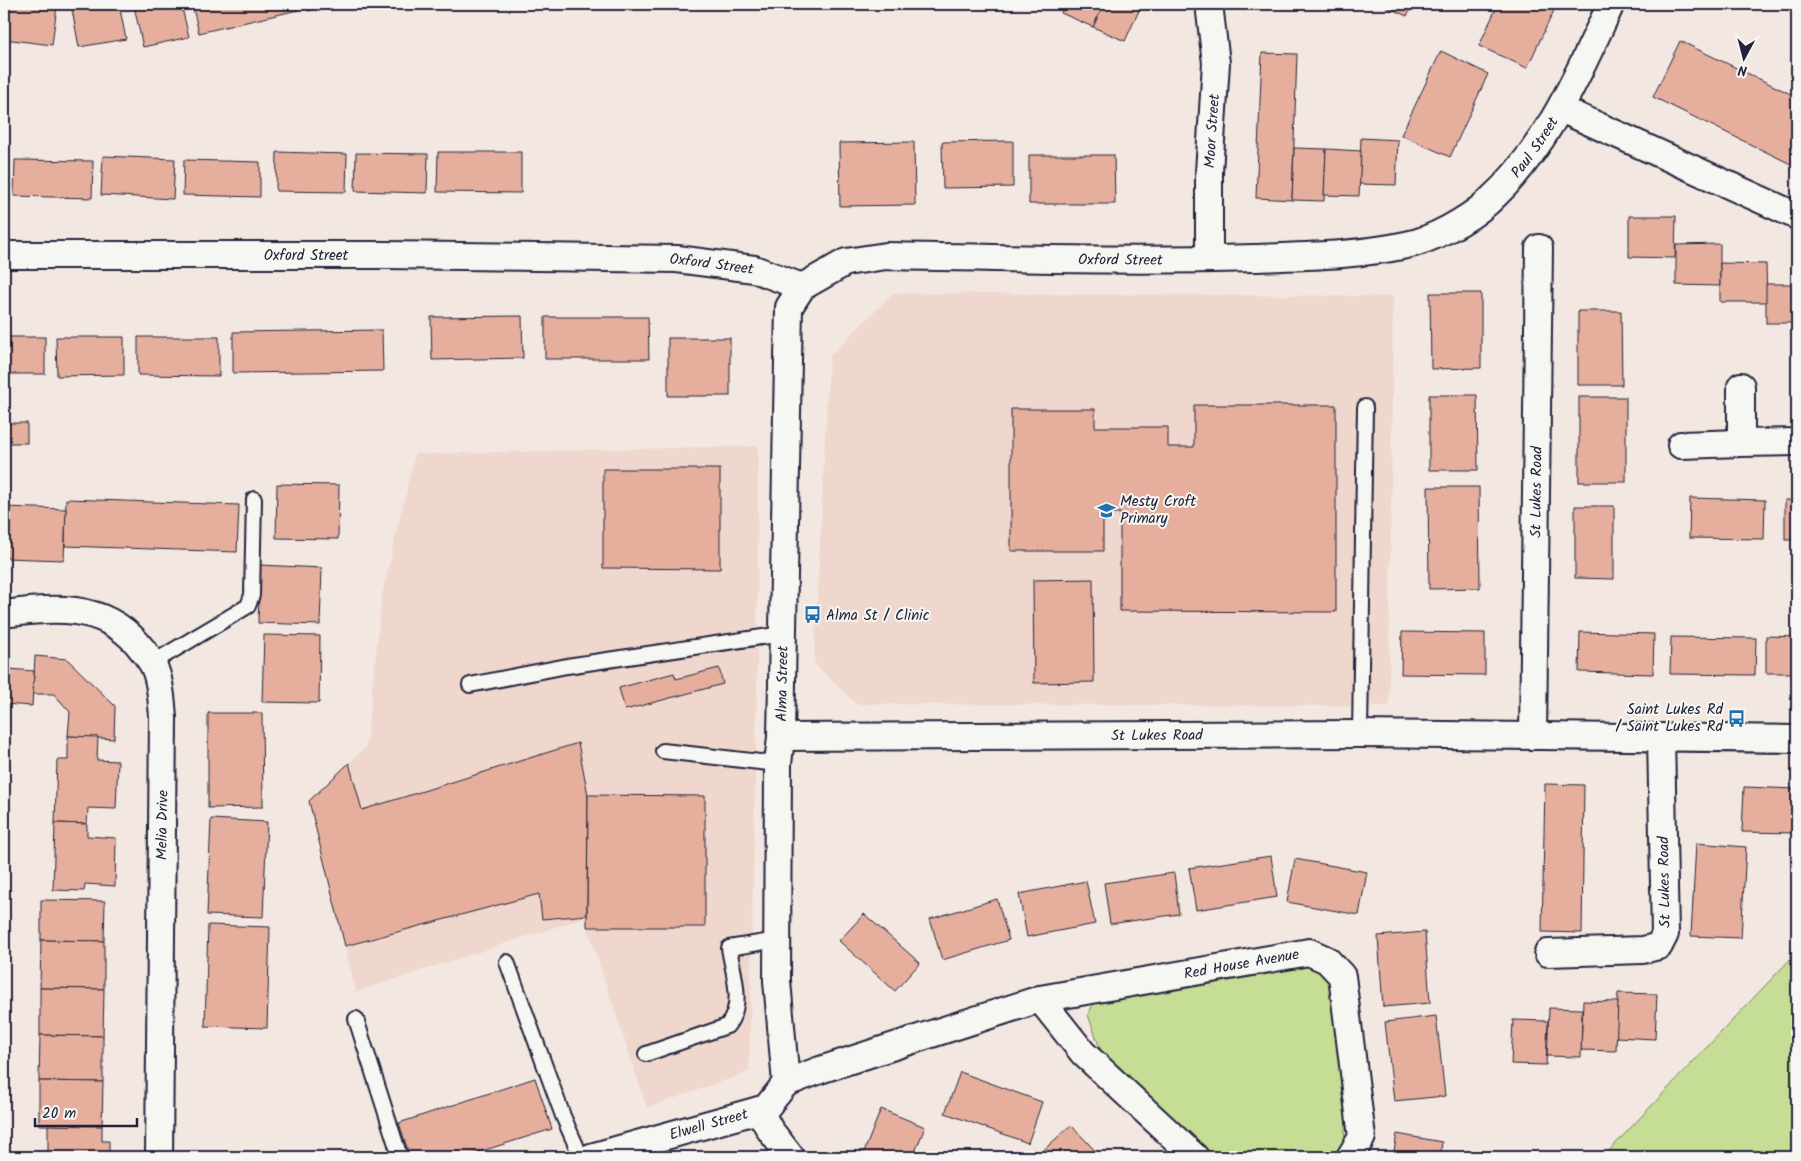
<svg xmlns="http://www.w3.org/2000/svg" width="1801" height="1161" font-family="Kalam,sans-serif">
<rect width="100%" height="100%" fill="#f3e8e1"/>
<filter id="ink" filterUnits="userSpaceOnUse"><feTurbulence type="fractalNoise" baseFrequency=".02" numOctaves="2"/><feDisplacementMap in="SourceGraphic" scale="10" xChannelSelector="R" yChannelSelector="G"/><feConvolveMatrix kernelMatrix="1 2 1 2 8 2 1 2 1" color-interpolation-filters="sRGB"/></filter>
<g filter="url(#ink)">
<g fill="#efd7cd">
<polygon points="893,293 1393,296 1389,706 856,704 814,663 829,357"/>
<polygon points="758,446 757,698 749,1072 647,1108 584,918 356,992 309,801 366,747 382,594 415,454"/>
</g>
<g fill="#c5dd94" stroke="#748068">
<polygon points="1797,952 1797,1157 1603,1157"/>
<polygon points="1312,961 1324,969 1333,988 1346,1119 1344,1140 1339,1151 1324,1157 1214,1157 1101,1051 1088,1015 1094,1002"/>
</g>
<g fill="#e6af9d" stroke="#22223b">
<polygon points="4,4 57,6 52,45 4,39"/>
<polygon points="71,4 119,4 126,39 79,47"/>
<polygon points="143,4 181,4 189,37 143,47 134,6"/>
<polygon points="192,4 297,4 298,10 199,33"/>
<polygon points="306,4 335,4 308,11"/>
<polygon points="1065,4 1104,4 1093,27 1061,13"/>
<polygon points="1104,4 1142,4 1125,41 1093,27"/>
<polygon points="1380,4 1413,4 1407,16"/>
<polygon points="1498,4 1557,4 1527,68 1479,46"/>
<polygon points="1680,41 1797,97 1797,167 1653,97"/>
<polygon points="1441,51 1488,74 1450,157 1401,135"/>
<polygon points="1262,53 1297,54 1292,200 1256,198"/>
<polygon points="1361,138 1398,140 1396,185 1359,184"/>
<polygon points="1013,141 1013,187 943,188 942,142"/>
<polygon points="914,142 915,205 840,206 839,143"/>
<polygon points="1294,148 1326,149 1324,201 1292,200"/>
<polygon points="1326,149 1361,151 1359,196 1324,195"/>
<polygon points="277,152 347,154 346,192 276,191"/>
<polygon points="438,152 521,152 521,193 437,192"/>
<polygon points="356,153 428,154 427,193 355,191"/>
<polygon points="1029,155 1114,155 1115,204 1029,204"/>
<polygon points="103,156 175,159 173,199 101,195"/>
<polygon points="15,160 93,161 92,198 14,196"/>
<polygon points="184,160 260,162 260,197 183,195"/>
<polygon points="1629,216 1676,216 1675,258 1629,257"/>
<polygon points="1720,244 1720,286 1676,285 1676,245"/>
<polygon points="1720,263 1766,264 1767,302 1720,302"/>
<rect x="1766" y="284" width="31" height="39"/>
<polygon points="1430,293 1481,293 1481,368 1431,369"/>
<polygon points="1578,311 1621,311 1622,385 1578,385"/>
<polygon points="522,316 523,358 432,360 431,317"/>
<polygon points="545,317 648,317 649,359 545,359"/>
<polygon points="382,330 383,371 233,373 233,332"/>
<rect x="4" y="337" width="41" height="37"/>
<polygon points="56,337 124,337 124,375 57,376"/>
<polygon points="138,337 219,337 219,376 138,375"/>
<rect x="668" y="338" width="62" height="58"/>
<polygon points="1429,395 1477,395 1478,470 1429,470"/>
<rect x="1579" y="397" width="47" height="85"/>
<polygon points="1194,405 1336,405 1336,612 1120,611 1120,513 1103,513 1103,551 1011,551 1011,409 1095,409 1095,427 1168,427 1168,447 1194,447"/>
<rect x="4" y="423" width="23" height="20"/>
<polygon points="603,469 720,469 720,569 603,568"/>
<polygon points="277,484 339,485 338,539 276,538"/>
<polygon points="1428,487 1479,487 1480,588 1429,589"/>
<polygon points="1690,498 1765,500 1764,539 1689,538"/>
<polygon points="66,499 239,505 237,552 65,546"/>
<rect x="1785" y="500" width="12" height="40"/>
<polygon points="1575,506 1614,506 1614,579 1575,578"/>
<polygon points="4,507 66,509 64,560 4,558"/>
<polygon points="260,565 322,568 320,625 258,623"/>
<polygon points="1093,579 1094,682 1034,683 1033,580"/>
<polygon points="1402,632 1485,633 1485,675 1401,674"/>
<polygon points="1580,632 1654,634 1653,674 1579,672"/>
<polygon points="264,635 320,636 319,703 262,702"/>
<polygon points="1766,636 1797,637 1797,673 1766,673"/>
<polygon points="1671,637 1756,638 1755,675 1670,674"/>
<polygon points="35,656 67,659 115,706 114,739 68,736 70,712 54,694 33,694"/>
<polygon points="4,659 9,659 9,669 34,671 32,706 4,704"/>
<polygon points="719,668 723,684 625,710 619,688 674,673 676,679"/>
<polygon points="208,713 262,713 263,807 208,808"/>
<polygon points="68,736 98,737 97,760 118,761 116,809 88,808 87,824 55,823 57,760 68,760"/>
<polygon points="578,743 588,795 587,915 542,919 539,894 345,946 309,801 349,763 362,810"/>
<polygon points="1545,784 1584,785 1582,933 1542,932"/>
<polygon points="1744,787 1797,789 1797,833 1742,832"/>
<polygon points="588,795 705,796 705,927 587,927"/>
<polygon points="211,819 267,822 263,917 207,915"/>
<polygon points="55,823 87,824 87,836 116,838 115,886 85,884 84,891 53,890"/>
<polygon points="1696,843 1746,847 1741,938 1691,936"/>
<polygon points="1271,856 1277,897 1196,910 1189,868"/>
<polygon points="1295,859 1367,872 1359,915 1287,902"/>
<polygon points="1174,873 1179,914 1110,924 1104,883"/>
<polygon points="1086,881 1095,924 1027,937 1019,894"/>
<polygon points="997,899 1009,940 942,960 930,919"/>
<polygon points="41,900 105,901 104,941 41,940"/>
<polygon points="864,914 920,963 895,991 839,941"/>
<polygon points="208,925 270,927 267,1028 205,1026"/>
<polygon points="1425,932 1430,1003 1383,1007 1378,936"/>
<polygon points="41,940 104,941 104,989 40,988"/>
<polygon points="40,988 104,989 103,1036 40,1035"/>
<polygon points="1618,993 1657,994 1655,1039 1616,1037"/>
<polygon points="1583,1001 1618,1002 1616,1051 1581,1050"/>
<polygon points="1549,1008 1582,1009 1581,1057 1547,1056"/>
<polygon points="1436,1016 1445,1096 1394,1101 1385,1022"/>
<polygon points="1513,1020 1548,1021 1546,1065 1511,1064"/>
<polygon points="40,1035 103,1036 103,1082 39,1081"/>
<polygon points="960,1072 1042,1102 1028,1143 945,1113"/>
<polygon points="535,1078 552,1129 463,1157 410,1157 399,1123"/>
<polygon points="39,1081 103,1082 102,1126 39,1125"/>
<polygon points="881,1109 925,1127 913,1157 862,1157"/>
<polygon points="48,1125 102,1126 102,1141 109,1141 109,1157 48,1157"/>
<polygon points="1071,1125 1101,1157 1039,1157 1037,1156"/>
<polygon points="1397,1134 1442,1142 1440,1157 1393,1157"/>
</g>
<g fill="none" stroke-linecap="round" stroke-linejoin="round">
<defs>
<g id="service">
<polyline points="152,663 248,606 252,595 254,499"/>
<polyline points="470,685 567,666 782,634"/>
<polyline points="1360,734 1365,407"/>
<polyline points="663,751 778,764"/>
<polyline points="507,962 563,1116 581,1157"/>
<polyline points="356,1019 400,1157"/>
<path d="M 646,1054 L 727,1026 C 745,1004 733,974 729,948 L 777,940"/>
</g>
<g id="minor">
<polyline points="1561,109 1797,216"/>
<path id="s1" d="M 4,255 L 386,255 L 677,259 L 754,269 L 802,287"/>
<path id="s2" d="M 1209,259 L 1209,172 L 1216,63 L 1209,4"/>
<polyline points="1741,386 1741,443 1797,442"/>
<polyline points="1681,445 1741,443"/>
<path d="M 4,614 C 52,607 101,603 137,643 C 144,652 153,661 156,672 C 161,686 162,703 163,718 L 159,1157"/>
<path id="s3" d="M 1533,736 L 1539,248"/>
<path id="s4" d="M 781,737 L 1360,734 L 1797,739"/>
<polyline points="1548,953 1643,950 1659,946 1665,934 1661,737"/>
<polyline points="1040,999 1083,1053 1195,1157"/>
<path id="s5" d="M 786,1083 L 777,981 L 778,764 L 781,737 L 789,307 L 802,287 L 846,262 L 886,256 C 1008,258 1131,262 1253,258 C 1303,256 1356,256 1406,245 C 1432,240 1468,220 1488,202 C 1547,149 1578,74 1611,4"/>
<path id="s6" d="M 786,1083 L 820,1070 L 1040,999 L 1309,952 L 1327,960 L 1342,976 L 1362,1137 L 1350,1157"/>
<polyline points="759,1110 770,1130 791,1157"/>
<path id="s7" d="M 591,1157 L 766,1108 L 786,1083"/>
</g>
</defs>
<use href="#service" stroke="#22223b" stroke-width="18"/>
<use href="#minor" stroke="#22223b" stroke-width="30"/>
<use href="#service" stroke="#f6f6f2" stroke-width="14"/>
<use href="#minor" stroke="#f6f6f2" stroke-width="26"/>
</g>
</g>
<defs>
<symbol id="school-bare" viewBox="-9 -9 18 18"><path d="M0-5L7-2L0 1L-7-2ZM-4 1L0 2.5L4 1V4Q0 6-4 4Z" fill="#1f6fb2" stroke="#f6f6f2" stroke-width="2.5" paint-order="stroke"/></symbol>
<symbol id="bus-bare" viewBox="-9 -9 18 18"><path d="M-5-6H5V4H4V6H2V4H-2V6H-4V4H-5ZM-3.5-4V0h7V-4ZM-3.5 1.2v1.5H-2V1.2ZM2 1.2v1.5H3.5V1.2Z" fill="#1f6fb2" stroke="#f6f6f2" stroke-width="2.5" paint-order="stroke"/></symbol>
</defs>
<g fill-rule="evenodd">
<use href="#school-bare" x="1094" y="498" width="25" height="25"/>
<use href="#bus-bare" x="800" y="602" width="25" height="25"/>
<use href="#bus-bare" x="1724" y="706" width="25" height="25"/>
</g>
<g text-anchor="middle" stroke-width="4" stroke-linejoin="round" paint-order="stroke">
<g font-size="15" fill="#22223b" stroke="#f6f6f2">
<text dy="5" stroke="none"><textPath href="#s2" startOffset="128">Moor Street</textPath></text>
<text dy="5" stroke="none"><textPath href="#s5" startOffset="1578">Paul Street</textPath></text>
<text dy="5" stroke="none"><textPath href="#s1" startOffset="302">Oxford Street</textPath></text>
<text dy="5" stroke="none"><textPath href="#s5" startOffset="1126">Oxford Street</textPath></text>
<text dy="5" stroke="none"><textPath href="#s1" startOffset="708">Oxford Street</textPath></text>
<text dy="5" stroke="none"><textPath href="#s3" startOffset="244">St Lukes Road</textPath></text>
<text dy="5" stroke="none"><textPath href="#s5" startOffset="400">Alma Street</textPath></text>
<text dy="5" stroke="none"><textPath href="#s4" startOffset="376">St Lukes Road</textPath></text>
<text transform="translate(162 825) rotate(-89)" y="5">Melia Drive</text>
<text transform="translate(1664 882) rotate(-91)" y="5">St Lukes Road</text>
<text dy="5" stroke="none"><textPath href="#s6" startOffset="472">Red House Avenue</textPath></text>
<text dy="5" stroke="none"><textPath href="#s7" startOffset="122">Elwell Street</textPath></text>
</g>
<g font-size="15" fill="#22223b" stroke="#f6f6f2" text-anchor="start">
<text x="1120" y="506">Mesty Croft<tspan x="1120" dy="17">Primary</tspan></text>
<text x="826" y="620">Alma St / Clinic</text>
<text x="1723" y="714" text-anchor="end">Saint Lukes Rd<tspan x="1723" dy="17">/ Saint Lukes Rd</tspan></text>
</g>
</g>
<rect width="1801" height="1161" fill="none" stroke="#f6f6f2" stroke-width="20"/>
<rect x="10" y="10" width="1781" height="1141" fill="none" stroke="#22223b" stroke-width="2" filter="url(#ink)"/>
<g transform="translate(1744 58) rotate(187)" stroke="#f6f6f2" stroke-width="4" paint-order="stroke">
<path d="M0-4L9 19L0 12L-9 19Z" fill="#22223b"/>
<text y="-8" font-size="14" font-weight="bold" text-anchor="middle" fill="#22223b">N</text>
</g>
<path d="M35 1118v8h102v-8" fill="none" stroke="#22223b" stroke-width="2.5"/>
<text x="42" y="1118" font-size="15" fill="#22223b" stroke="#f6f6f2" stroke-width="4" paint-order="stroke">20 m</text>
</svg>
